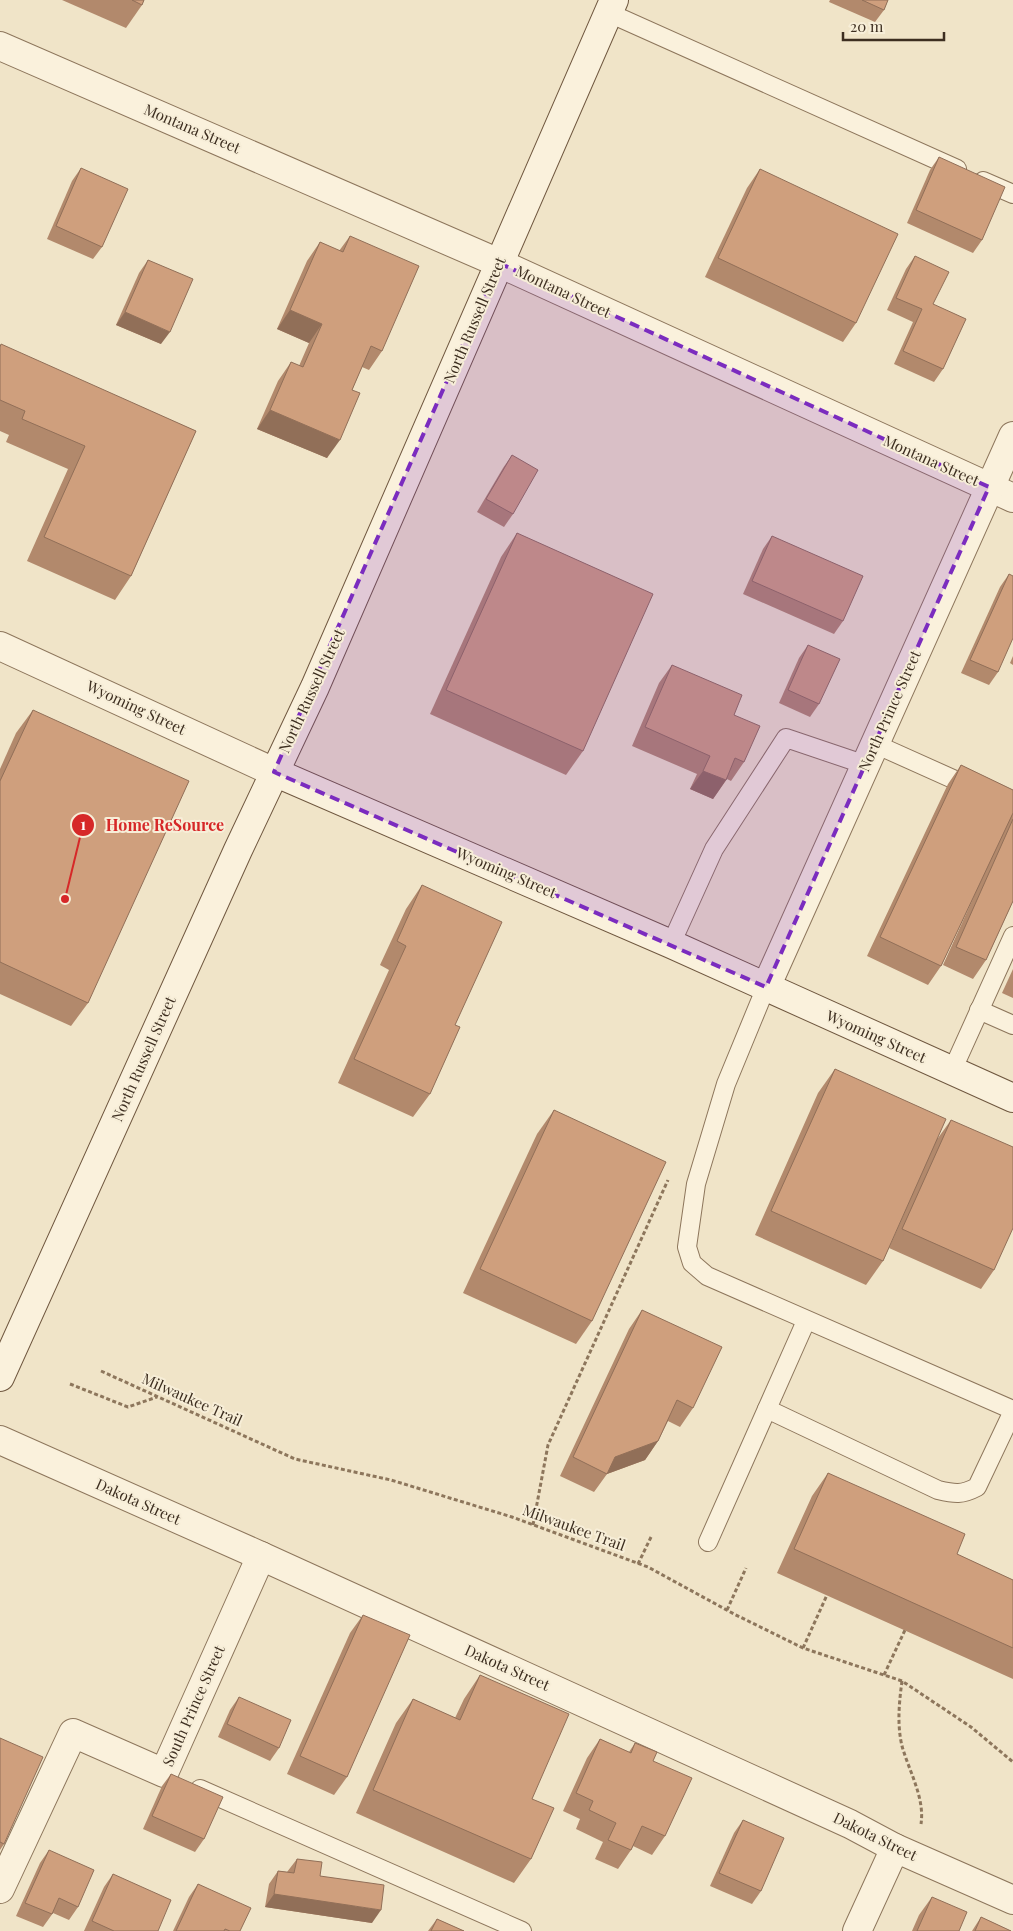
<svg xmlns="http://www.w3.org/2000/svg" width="1013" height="1931" font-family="'Playfair Display',serif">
<rect width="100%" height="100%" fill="#f0e4c8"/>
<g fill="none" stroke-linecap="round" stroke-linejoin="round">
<defs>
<g id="lane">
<polyline points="609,13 957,169"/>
<polyline points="983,181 1013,194"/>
<polyline points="875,744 1013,806"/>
<polyline points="671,944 714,849 786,738 866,765"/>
<polyline points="766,987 726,1084 696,1184 687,1247 692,1263 707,1276 1013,1410"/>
<polyline points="979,1010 1013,1025"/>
<polyline points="952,1071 1013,936"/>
<path d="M 767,1409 L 938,1490 C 955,1494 962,1495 977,1487 L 1013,1411"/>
<polyline points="708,1542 806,1321"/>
<polyline points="200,1789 522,1931"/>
</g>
<g id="street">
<polyline points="0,46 499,263 1013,498"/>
<polyline points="0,646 274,772"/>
<polyline points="766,987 1013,436"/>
<polyline points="0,1440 261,1556 850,1824 895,1848 1013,1900"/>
<polyline points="0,1889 73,1733 164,1773 261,1556"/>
<polyline points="857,1931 895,1848"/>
</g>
<g id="secondary">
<polyline points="274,772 671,944 1013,1098"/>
<polyline points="0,1377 238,850 315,687 614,0"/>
</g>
</defs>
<use href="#lane" stroke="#8d765c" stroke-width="20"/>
<use href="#street" stroke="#8d765c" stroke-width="30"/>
<use href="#secondary" stroke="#6f573f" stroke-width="30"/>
<g stroke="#8d765c" stroke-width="3" stroke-dasharray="4 2.5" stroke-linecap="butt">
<polyline points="101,1371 295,1459 391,1480 512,1517 648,1567 734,1614 803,1648 902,1681 971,1727 1013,1762"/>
<polyline points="70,1384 128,1407 157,1397"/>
<polyline points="533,1525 548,1445 668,1180"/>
<polyline points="638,1564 652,1535"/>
<polyline points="727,1610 746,1568"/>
<polyline points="803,1648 827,1595"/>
<polyline points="884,1675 905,1630"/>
<path d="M 902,1681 C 899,1703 897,1725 902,1746 C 909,1771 925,1798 921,1824"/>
</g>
<use href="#lane" stroke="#faf1dc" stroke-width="18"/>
<use href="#street" stroke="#faf1dc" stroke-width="28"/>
<use href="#secondary" stroke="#faf1dc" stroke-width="28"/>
</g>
<g fill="#b2896c">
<polygon points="62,0 144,0 142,5 126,28"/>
<polygon points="830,0 888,0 884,10 875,22 829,2"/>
<polygon points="939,157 982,240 973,253 907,223 930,170"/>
<polygon points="81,168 102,247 93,259 47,239 72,181"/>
<polygon points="760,169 856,323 843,342 705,277 747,188"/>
<polygon points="350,236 382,351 369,370 362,367 352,390 327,458 257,429 278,381 291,362 299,366 309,343 277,329 307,261 320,242 339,251"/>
<polygon points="915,256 933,304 943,369 934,382 894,364 913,322 887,310 906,269"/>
<polygon points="148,260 161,344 116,325 139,273"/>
<polygon points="0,346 196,431 131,576 115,600 27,561 68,469 6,442 9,435 0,431"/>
<polygon points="512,455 513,514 504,527 477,512 503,468"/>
<polygon points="517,533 583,751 566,775 430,714 501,557"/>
<polygon points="772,536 843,621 834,634 743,594 763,549"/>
<polygon points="1009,574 998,672 989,685 961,673 1000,587"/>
<polygon points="808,645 819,704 810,717 779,703 799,658"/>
<polygon points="1013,656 1013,665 1010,663"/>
<polygon points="672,665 734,715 744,762 731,781 727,779 713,799 690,789 697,774 632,746 659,683"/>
<polygon points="33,710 88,1003 71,1026 0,994 0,769 16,733"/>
<polygon points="961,765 1013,790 1013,901 986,960 973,979 943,965 976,892 941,966 928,985 867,956 948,784"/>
<polygon points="422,885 430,1094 413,1117 338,1083 389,970 380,965 406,909"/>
<polygon points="1013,969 1013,998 1002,993"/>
<polygon points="835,1069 938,1138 951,1120 994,1270 981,1289 889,1248 935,1143 883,1261 866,1285 755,1235 818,1093"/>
<polygon points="554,1110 592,1321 576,1344 463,1293 537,1134"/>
<polygon points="642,1310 693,1408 680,1427 668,1421 658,1441 645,1460 607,1474 594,1492 560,1476 629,1329"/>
<polygon points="828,1473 957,1554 1013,1580 1013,1679 777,1573 812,1496"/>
<polygon points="363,1615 347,1777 334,1795 287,1774 350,1633"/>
<polygon points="480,1675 532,1799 531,1859 514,1883 356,1813 396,1723 413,1699 455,1718 464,1699"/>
<polygon points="239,1697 279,1748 270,1761 218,1737 230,1710"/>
<polygon points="0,1738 4,1844 0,1850"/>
<polygon points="600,1739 629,1752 635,1743 653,1761 665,1836 652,1855 633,1846 631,1850 618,1869 595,1859 603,1842 576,1829 580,1819 563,1811 587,1758"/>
<polygon points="171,1774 204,1839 195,1852 143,1829 162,1786"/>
<polygon points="743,1820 761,1891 752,1904 710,1886 734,1833"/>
<polygon points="49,1850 78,1907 69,1920 53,1913 43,1927 16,1916 40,1863"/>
<polygon points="297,1859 320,1876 372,1923 265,1907 269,1884 278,1871 287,1872"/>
<polygon points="113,1874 158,1931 84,1931 104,1887"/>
<polygon points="198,1884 240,1931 173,1931 189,1897"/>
<polygon points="932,1897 959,1931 912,1931 919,1915"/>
<polygon points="981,1917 1011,1931 972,1931"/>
<polygon points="437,1919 464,1931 428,1931"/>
</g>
<g fill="#916f58">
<polygon points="290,310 322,324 309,343 277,329"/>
<polygon points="125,312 170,332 161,344 116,325"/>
<polygon points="270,410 340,440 327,458 257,429"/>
<polygon points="703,771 726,780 713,799 690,789"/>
<polygon points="658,1441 645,1460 607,1474 615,1457"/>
<polygon points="274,1894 381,1910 372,1923 265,1907"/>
</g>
<g fill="#cf9f7d" stroke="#916f58">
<polygon points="132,0 144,0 142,5"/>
<polygon points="862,0 888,0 884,10"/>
<polygon points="939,157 1005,187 982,240 916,210"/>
<polygon points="81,168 128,189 102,247 56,226"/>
<polygon points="760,169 898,234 856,323 718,258"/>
<polygon points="350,236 419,266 382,351 371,346 352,390 360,393 340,440 270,410 291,362 303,367 322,324 290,310 320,242 343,252"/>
<polygon points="915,256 949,272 933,304 966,319 943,369 903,351 922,309 896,298"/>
<polygon points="148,260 193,279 170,332 125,312"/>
<polygon points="1,344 196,431 131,576 44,537 85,446 22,419 25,411 0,400 0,347"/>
<polygon points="512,455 538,470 513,514 486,499"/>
<polygon points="517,533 653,594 583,751 446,690"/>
<polygon points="772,536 863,576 843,621 752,581"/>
<polygon points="1009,574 1013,576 1013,638 998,672 970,660"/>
<polygon points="808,645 840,659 819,704 788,690"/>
<polygon points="672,665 742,695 734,715 760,726 744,762 735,758 726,780 703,771 710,756 645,727"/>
<polygon points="33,710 189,781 88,1003 0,962 0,781"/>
<polygon points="961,765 1013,790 1013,813 941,966 880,937"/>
<polygon points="1013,819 1013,901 986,960 956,947"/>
<polygon points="422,885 502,922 455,1025 460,1027 430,1094 354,1059 406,946 397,941"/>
<polygon points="835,1069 946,1119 883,1261 771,1211"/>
<polygon points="554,1110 666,1162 592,1321 480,1269"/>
<polygon points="951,1120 1013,1147 1013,1228 994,1270 902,1229"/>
<polygon points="642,1310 722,1347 693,1408 677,1400 658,1441 615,1457 607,1474 573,1457"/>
<polygon points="828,1473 965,1534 957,1554 1013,1580 1013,1648 794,1549"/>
<polygon points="363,1615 410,1635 347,1777 300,1756"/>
<polygon points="480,1675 569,1714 532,1799 554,1808 531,1859 373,1790 413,1699 460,1720"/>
<polygon points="239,1697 291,1720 279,1748 227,1724"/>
<polygon points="0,1738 43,1757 4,1844 0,1842"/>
<polygon points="600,1739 631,1753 635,1743 657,1752 653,1761 692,1778 665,1836 642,1826 631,1850 608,1840 616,1823 589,1810 593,1801 576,1793"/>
<polygon points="171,1774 223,1797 204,1839 152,1816"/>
<polygon points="743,1820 784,1838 761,1891 719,1873"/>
<polygon points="49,1850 94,1870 78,1907 59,1898 52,1914 25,1903"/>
<polygon points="297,1859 322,1862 320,1876 384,1885 381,1910 274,1894 278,1871 294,1873"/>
<polygon points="113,1874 171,1900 158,1931 114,1931 92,1921"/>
<polygon points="198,1884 251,1908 240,1931 230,1931 225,1929 224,1931 176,1931"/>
<polygon points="932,1897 967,1912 959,1931 917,1931"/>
<polygon points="981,1917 1011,1931 975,1931"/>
<polygon points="437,1919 464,1931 431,1931"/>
</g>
<path fill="#7b2cbf" fill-opacity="0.2" stroke="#7b2cbf" stroke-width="4" stroke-dasharray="10 6" stroke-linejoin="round" d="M 499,263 L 989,487 L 766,987 L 274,772 Z"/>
<g text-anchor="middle" stroke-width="4" stroke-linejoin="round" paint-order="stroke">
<g font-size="15" fill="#3d2e20" stroke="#f7eed8">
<text transform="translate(192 129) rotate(23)" y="5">Montana Street</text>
<text transform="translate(563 292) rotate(25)" y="5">Montana Street</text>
<text transform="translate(475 320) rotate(-67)" y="5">North Russell Street</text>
<text transform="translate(931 461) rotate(24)" y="5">Montana Street</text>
<text transform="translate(312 691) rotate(-65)" y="5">North Russell Street</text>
<text transform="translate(136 708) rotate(25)" y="5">Wyoming Street</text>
<text transform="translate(890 711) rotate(-66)" y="5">North Prince Street</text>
<text transform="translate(506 873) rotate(23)" y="5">Wyoming Street</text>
<text transform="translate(876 1037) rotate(24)" y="5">Wyoming Street</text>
<text transform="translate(144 1059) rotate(-66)" y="5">North Russell Street</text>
<text transform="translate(192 1400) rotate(24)" y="5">Milwaukee Trail</text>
<text transform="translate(138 1502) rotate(24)" y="5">Dakota Street</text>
<text transform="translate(574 1528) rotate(20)" y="5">Milwaukee Trail</text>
<text transform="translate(507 1668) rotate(24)" y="5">Dakota Street</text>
<text transform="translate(194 1706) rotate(-66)" y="5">South Prince Street</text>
<text transform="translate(875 1837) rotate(26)" y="5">Dakota Street</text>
</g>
</g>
<path fill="none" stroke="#d62828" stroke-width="2" d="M65 899L83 825"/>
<g fill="#d62828" stroke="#f7eed8" stroke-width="2">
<circle cx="65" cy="899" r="5"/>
<circle cx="83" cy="825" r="12"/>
</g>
<g font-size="15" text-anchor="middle" font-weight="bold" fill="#fff">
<text x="83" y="830">1</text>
</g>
<g font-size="16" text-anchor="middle" font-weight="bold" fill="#d62828" stroke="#f7eed8" stroke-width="4" stroke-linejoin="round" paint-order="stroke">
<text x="165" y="831">Home ReSource</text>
</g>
<path d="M843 32v8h101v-8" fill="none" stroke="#3d2e20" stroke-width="2.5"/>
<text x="850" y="32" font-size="15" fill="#3d2e20" stroke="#f7eed8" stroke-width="4" paint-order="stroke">20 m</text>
</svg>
